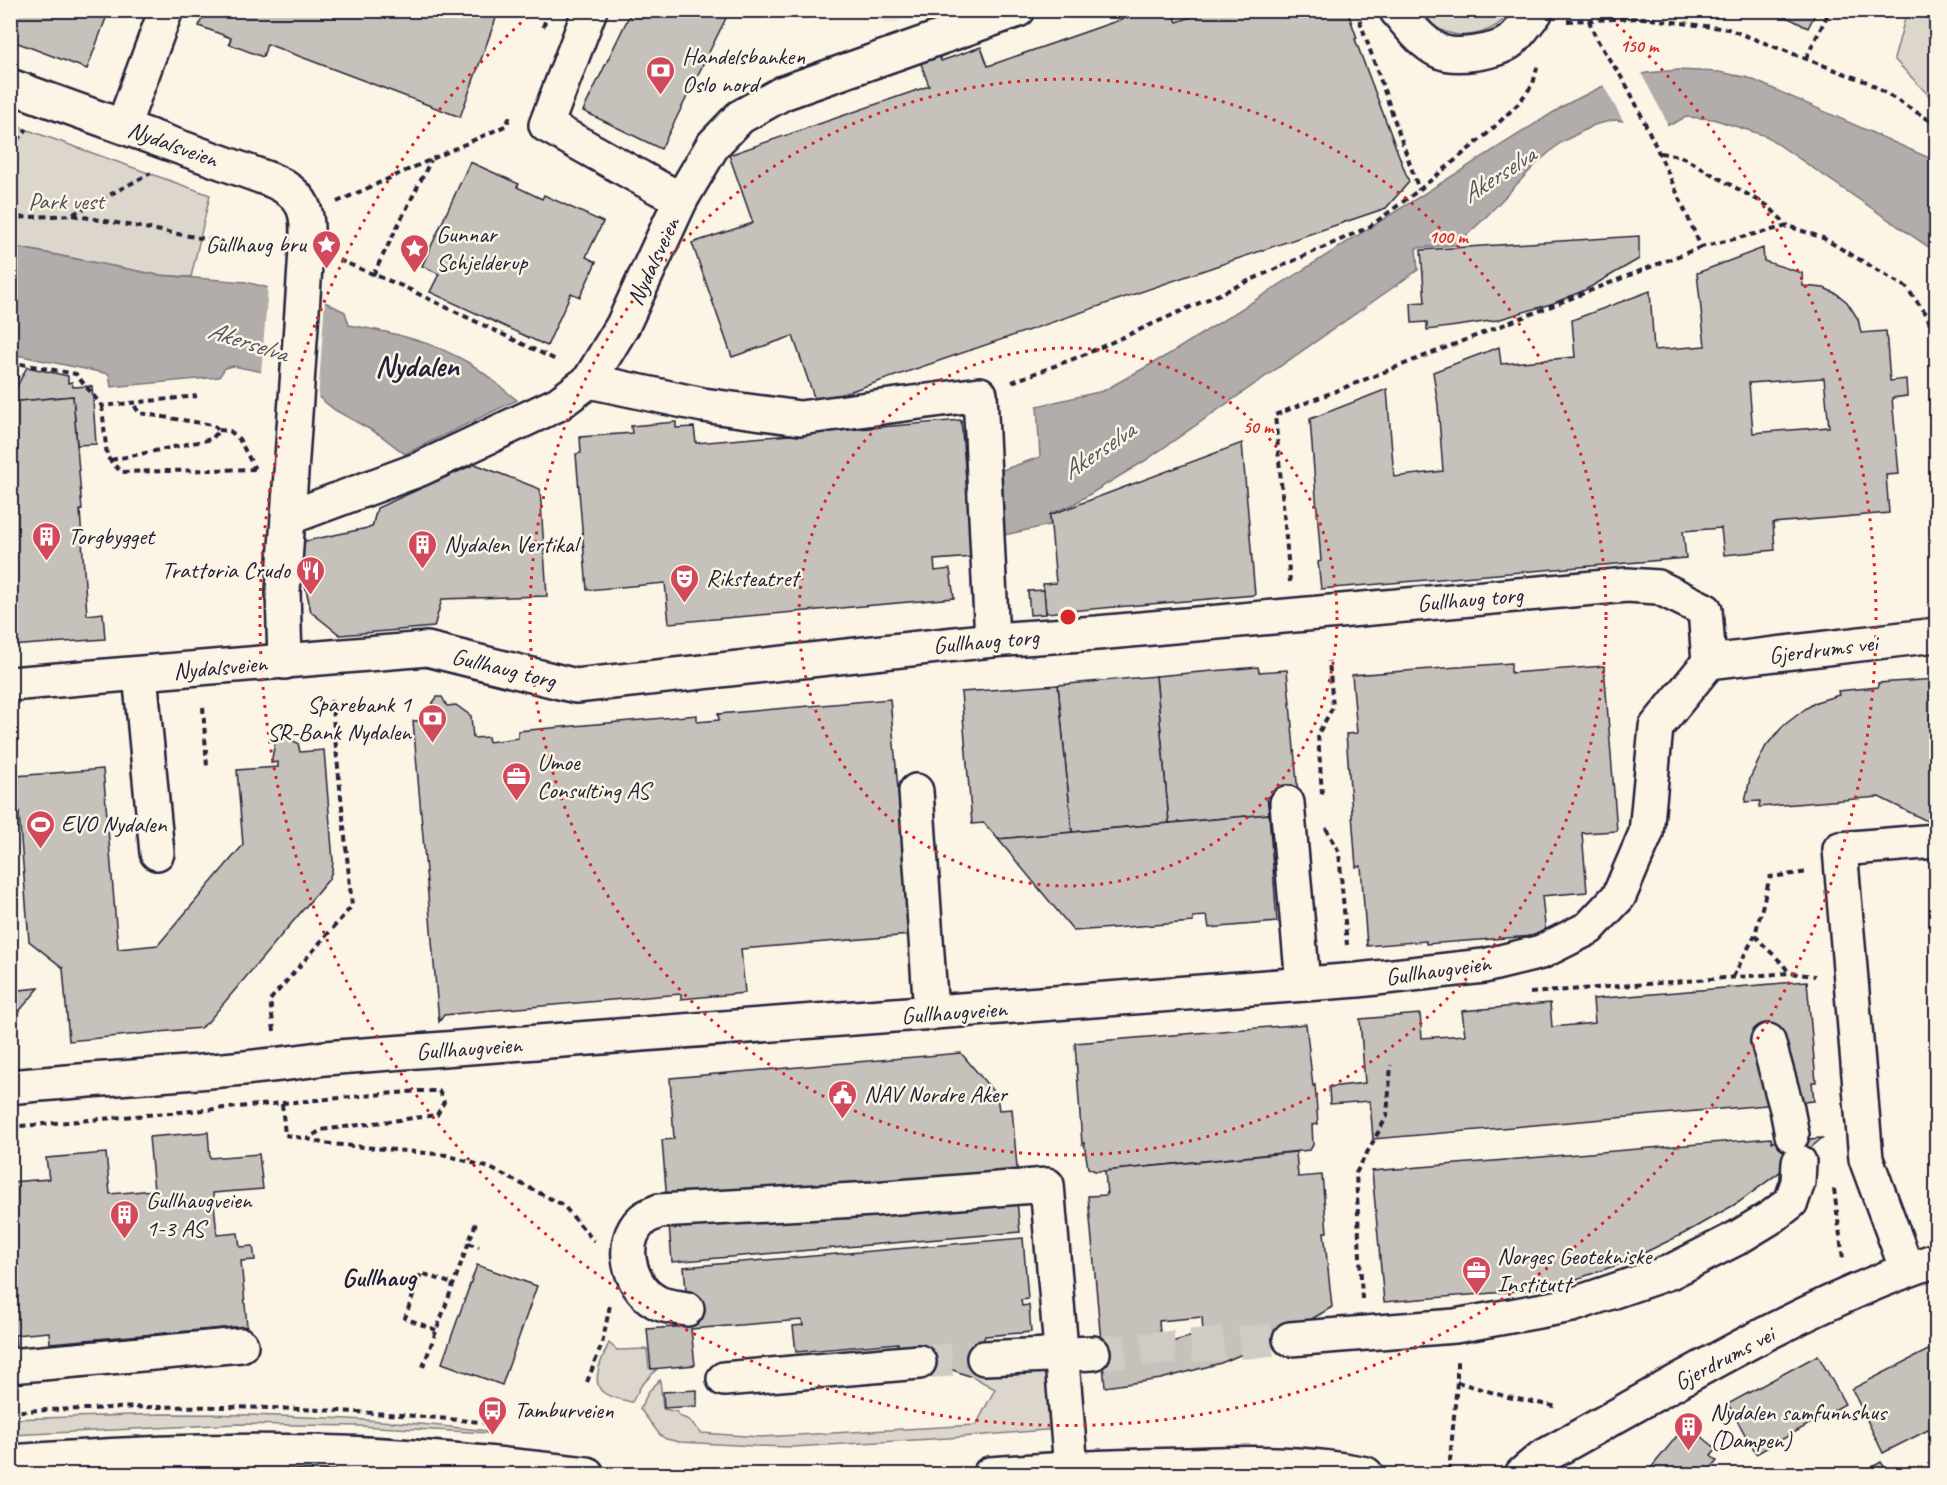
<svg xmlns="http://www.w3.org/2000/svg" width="1947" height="1485" font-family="Caveat,sans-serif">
<rect width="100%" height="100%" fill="#fcf5e5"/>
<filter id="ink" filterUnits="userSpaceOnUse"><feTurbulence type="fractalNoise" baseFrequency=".0167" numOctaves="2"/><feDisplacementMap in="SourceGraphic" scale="12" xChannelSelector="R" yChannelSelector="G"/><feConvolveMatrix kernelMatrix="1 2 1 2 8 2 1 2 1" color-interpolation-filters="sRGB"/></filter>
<g filter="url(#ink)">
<polygon fill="#ece5d8" points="882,11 882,10 927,11 885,25 880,15"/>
<g fill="#dcd6cc" stroke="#7f7c84" stroke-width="1.5">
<path d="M 1418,11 L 1511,11 C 1496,33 1464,42 1439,29 C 1431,24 1425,18 1418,11 Z"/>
<polygon points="1907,11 1936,11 1936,103 1894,59"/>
<polygon points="11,124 210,195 191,277 158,275 11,246"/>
<path d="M 609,1343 L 617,1350 L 647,1349 L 649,1368 L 657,1369 L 641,1386 L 632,1402 C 623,1400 611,1398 604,1393 C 589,1383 603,1356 609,1343 Z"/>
<polygon points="1038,1364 1050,1370 1057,1429 949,1438 792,1447 754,1446 680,1442 666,1439 660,1435 640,1409 649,1391 660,1380 663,1409 677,1412 679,1416 689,1420 701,1433 761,1437 976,1425 995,1389 970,1375 970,1371"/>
<path d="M 163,1414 C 272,1414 380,1418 488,1431 L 488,1433 L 359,1426 L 237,1424 L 11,1435 L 11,1419 Z"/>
</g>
<g fill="#b2adab" stroke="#78757e" stroke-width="1.5">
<polygon points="1679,70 1719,72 1749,78 1936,161 1936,252 1766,136 1713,119 1686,117 1672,124 1659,125 1614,120 1594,125 1560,143 1537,163 1484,219 1456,245 1416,248 1418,270 1146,460 1072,505 1050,514 1050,525 1004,535 1002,470 1040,457 1037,406 1103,391 1171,353 1565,105 1601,87 1646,73"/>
<path d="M 10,246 L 158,275 L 246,282 L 327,303 L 345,312 L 349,325 C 391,332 432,341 469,363 C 486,373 501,388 517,400 L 405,454 L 380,435 L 335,410 L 312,392 L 278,375 L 233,366 L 225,368 L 219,377 L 111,387 L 109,374 L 11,354 Z"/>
</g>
<g fill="#fcf5e5">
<polygon points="1640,71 1664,116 1668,127 1625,124 1602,83"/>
<polygon points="268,285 325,299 318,400 290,383 261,374"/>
</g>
<g fill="#c6c1bb" stroke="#22223b" stroke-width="1.5" fill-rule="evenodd">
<polygon points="10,10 109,10 87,69 10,40"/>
<polygon points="205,10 499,10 460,117 267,44 263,57 229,44 231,38 199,26"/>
<polygon points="632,10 730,10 661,149 583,111"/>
<polygon points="1148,10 1172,10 1177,22 1211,10 1347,10 1357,38 1355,39 1409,182 1386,208 816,403 793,336 732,357 692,243 753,223 729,155 929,86 920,61 939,55 941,61 981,47 988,66"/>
<polygon points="1773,10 1817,10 1808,28"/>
<polygon points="470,162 519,184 517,187 542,199 544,195 603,222 586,257 596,262 580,297 571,293 547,346 430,292 439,274 422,266"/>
<polygon points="1639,236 1639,259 1585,290 1554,303 1497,320 1457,326 1427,330 1427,322 1412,323 1411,303 1425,302 1421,250"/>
<path d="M 1763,248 L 1764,261 L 1802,273 L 1803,286 L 1824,288 L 1837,294 L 1847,302 L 1858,319 L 1861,333 L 1886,331 L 1890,381 L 1906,379 L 1907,396 L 1892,398 L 1899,474 L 1886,475 L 1889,513 L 1773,523 L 1775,550 L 1724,555 L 1721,528 L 1683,531 L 1686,558 L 1321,589 L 1318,562 L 1321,561 L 1310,419 L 1387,389 L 1394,477 L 1443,471 L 1438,405 L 1433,372 L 1499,347 L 1501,364 L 1575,357 L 1572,320 L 1650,291 L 1654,350 L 1705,346 L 1697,273 ZM 1824,378 L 1829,427 L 1753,433 L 1749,383 Z"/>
<polygon points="27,367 68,376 68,383 72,382 73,387 92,386 96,444 77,445 73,396 10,402 10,393 14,392"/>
<polygon points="10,371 19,376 10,391"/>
<polygon points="73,396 82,510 80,510 87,615 103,613 105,639 10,646 10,402"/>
<polygon points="961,420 973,557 934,560 935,571 950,569 954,598 669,623 665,583 587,590 576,454 581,453 580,437 632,433 631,426 676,422 676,428 694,427 696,443"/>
<polygon points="1242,443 1255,595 1046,613 1043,584 1056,583 1050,515"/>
<polygon points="475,464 540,489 547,596 442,599 434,627 340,635 311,612 296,543 372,527 377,508"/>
<polygon points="1044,590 1046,614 1030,615 1028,591"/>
<polygon points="1511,663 1511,673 1604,666 1617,831 1582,833 1587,892 1542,896 1546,935 1426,944 1426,941 1367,946 1361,866 1356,867 1346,734 1357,733 1352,675"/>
<polygon points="1258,667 1259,672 1287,670 1298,794 1267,797 1269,814 1169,823 1156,676"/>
<polygon points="1156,676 1169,823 1072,832 1058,685"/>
<polygon points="1936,679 1936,823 1933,824 1879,797 1759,807 1760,801 1745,802 1750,778 1766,746 1783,726 1805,709 1816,702 1839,695 1838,691 1878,687 1878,683"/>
<polygon points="1058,685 1072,832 998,839 984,823 972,824 961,692"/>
<polygon points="437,697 442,697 447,706 456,705 471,716 473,738 488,737 489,742 518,738 518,731 697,715 697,722 719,720 718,714 890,699 911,935 741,949 745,993 681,999 681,994 494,1010 444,1015 439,1022 413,721 433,720 432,704"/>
<polygon points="283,737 298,743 300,752 324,750 333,861 332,871 329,879 207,1023 200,1028 69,1041 63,968 29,941 16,776 103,769 118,949 158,945 243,845 237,770 278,767 278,762 271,763 275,743"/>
<polygon points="1269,814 1277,922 1209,928 1207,916 1193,917 1193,922 1074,931 998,839"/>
<polygon points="1807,981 1816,1082 1812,1082 1814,1101 1373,1139 1370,1101 1330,1104 1329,1087 1365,1083 1360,1019 1420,1014 1422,1038 1465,1035 1462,1011 1550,1003 1552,1027 1595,1023 1593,999"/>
<polygon points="39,988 10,1022 10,991"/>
<polygon points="1306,1024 1313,1086 1315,1085 1318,1124 1312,1125 1313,1145 1310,1150 1105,1171 1095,1171 1088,1168 1084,1143 1082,1144 1075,1043"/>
<polygon points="961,1053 997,1096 999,1110 1012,1109 1018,1179 1015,1180 1020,1232 672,1262 662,1140 674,1139 670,1078"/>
<polygon points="208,1132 210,1158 259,1154 263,1189 213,1193 217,1235 238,1233 240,1247 253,1246 255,1260 241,1261 247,1326 50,1343 49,1332 15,1335 16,1346 10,1346 10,1182 49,1179 46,1158 106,1153 110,1194 154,1190 149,1137"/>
<polygon points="1771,1138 1772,1142 1822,1138 1799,1158 1739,1202 1685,1233 1623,1263 1565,1283 1530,1290 1384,1302 1372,1171"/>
<path d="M 1296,1152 L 1298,1177 L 1322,1175 L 1327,1232 L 1324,1232 L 1332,1307 L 1278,1339 L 1221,1363 L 1161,1379 L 1105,1387 L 1088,1196 L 1107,1195 L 1105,1171 ZM 1202,1317 L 1203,1333 L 1161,1345 L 1159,1321 Z"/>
<polygon points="1023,1238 1028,1299 1021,1300 1022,1306 1029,1305 1031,1332 985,1336 969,1376 896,1349 898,1343 796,1352 793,1326 803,1325 802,1320 691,1329 695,1365 651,1369 647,1329 689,1326 684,1267"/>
<polygon points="477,1265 537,1286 502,1385 442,1363"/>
<polygon points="1936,1346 1936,1426 1883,1453 1852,1389"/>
<polygon points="1818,1355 1845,1404 1756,1454 1728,1404"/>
<polygon points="697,1390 697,1406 664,1408 663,1392"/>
<polygon points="1692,1429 1717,1449 1711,1456 1717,1461 1706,1474 1646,1474 1681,1431 1687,1436"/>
<polygon points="1881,1462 1889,1474 1860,1474"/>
</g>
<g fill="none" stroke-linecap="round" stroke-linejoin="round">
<g stroke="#d0cbc3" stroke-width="33" stroke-dasharray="33 16" stroke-linecap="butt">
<polyline points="1093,1353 1290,1339"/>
<polyline points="919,1362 984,1358"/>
</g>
<defs>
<g id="minor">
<polyline points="590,10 546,125 659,188 681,199"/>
<path d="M 1396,10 C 1410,26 1421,42 1439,51 C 1455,59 1497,52 1511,41 C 1520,33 1527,22 1535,13 L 1535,10"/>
<path d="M 10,86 L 271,180 C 316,199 307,225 305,266 L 283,591 L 285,662"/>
<polyline points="123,126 166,10"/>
<polyline points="589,381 703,405 800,418 980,394 992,640"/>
<polyline points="288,518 420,469 558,404 589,381 623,325 681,199 713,145 740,117 783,93 1018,10"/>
<polyline points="1709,662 1936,635"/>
<polyline points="140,674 157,853"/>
<polyline points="10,684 427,649 576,686 992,640 1097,633 1627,585 1658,587 1705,610 1709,662"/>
<polyline points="916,791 931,1013"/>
<polyline points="1287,803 1303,984"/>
<polyline points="1768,1041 1787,1109 1792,1135"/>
<path d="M 10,1087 C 115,1076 221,1074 325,1058 L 1358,980 L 1484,966 L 1541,952 L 1589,928 L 1619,896 L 1646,833 L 1656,727 L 1709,662"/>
<polyline points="1907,1270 1866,1159 1840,849 1936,841"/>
<path d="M 687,1309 C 678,1307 664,1307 655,1301 C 629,1286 618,1242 642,1220 C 646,1216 653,1214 659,1211 L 873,1199 L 1047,1185 L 1071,1468"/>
<polyline points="1290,1339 1455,1326 1572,1305 1670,1272 1737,1238 1773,1216 1791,1202 1798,1182 1799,1162"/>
<polyline points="984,1358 1093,1353"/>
<polyline points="10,1366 241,1345"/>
<polyline points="724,1379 919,1362"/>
<path d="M 10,1462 C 110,1455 211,1449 311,1452 C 403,1454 496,1463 587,1474"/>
<path d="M 990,1474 C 1056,1469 1121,1466 1187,1465 C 1248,1463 1306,1461 1366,1474"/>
<path d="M 1522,1474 L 1541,1458 C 1670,1387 1797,1307 1936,1260"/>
</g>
</defs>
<use href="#minor" stroke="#22223b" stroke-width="38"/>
<g stroke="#22223b" stroke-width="4" stroke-dasharray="6 4.5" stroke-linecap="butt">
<polyline points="1356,10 1419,190"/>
<path d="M 1589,20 C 1597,47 1617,67 1630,92 C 1655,143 1678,195 1701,247 L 1788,226 L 1823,238 L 1906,287 L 1927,315 L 1936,343"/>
<polyline points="1567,21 1643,18 1728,29 1867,82 1936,124"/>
<polyline points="543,27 549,10"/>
<polyline points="1806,58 1830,10"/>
<polyline points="10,148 27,129"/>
<polyline points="1660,153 1680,156 1768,206 1788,226"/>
<polyline points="337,202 507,125 510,115"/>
<polyline points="73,214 151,173"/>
<polyline points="10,218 72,215 273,251"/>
<polyline points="339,260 402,286 558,361"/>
<polyline points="373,275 431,160"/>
<polyline points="10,362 76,374 102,406 197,396"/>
<polyline points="1012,382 1081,356 1369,227 1419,190 1487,134 1518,104 1533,84 1538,64"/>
<polyline points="102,406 107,457 121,472 256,469"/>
<polyline points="219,430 230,431 239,439 255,469"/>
<polyline points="111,460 212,439 219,430 213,425 139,413 133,403"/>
<polyline points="1290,582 1275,415 1701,247"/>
<polyline points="203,707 207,767"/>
<polyline points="1322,794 1318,734 1333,707 1329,661"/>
<polyline points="1326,828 1339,852 1347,945"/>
<path d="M 1755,935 C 1766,950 1780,958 1789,973"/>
<polyline points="1733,977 1755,935 1770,877 1808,872"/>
<polyline points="1530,993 1789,973 1815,976"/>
<polyline points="274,1031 270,1000 352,906 331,698"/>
<polyline points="282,1104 285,1135 308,1139"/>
<polyline points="10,1127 419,1091 439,1091 444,1102 437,1115 321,1130 308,1139 322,1143 446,1155 490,1168 563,1205 594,1241"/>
<polyline points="1834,1189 1843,1259"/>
<polyline points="468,1243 479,1247"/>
<polyline points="1362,1299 1356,1173 1387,1116 1391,1065"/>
<polyline points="436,1330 405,1318 421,1273 453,1284"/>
<polyline points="423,1367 477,1220"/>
<polyline points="587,1382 602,1344 610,1305"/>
<polyline points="1457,1382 1508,1397 1558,1407"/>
<path d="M 10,1412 C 44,1409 77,1410 111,1408 C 238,1404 364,1410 490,1423"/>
<polyline points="1449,1472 1457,1382 1457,1359"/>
</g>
<use href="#minor" stroke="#fcf5e5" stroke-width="33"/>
</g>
</g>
<g fill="none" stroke="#d62828" stroke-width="3" stroke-dasharray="3 6">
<circle cx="1068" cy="617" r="269"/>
<circle cx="1068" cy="617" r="538"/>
<path d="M1603 12A808 808 0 1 1 533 12"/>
</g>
<defs>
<symbol id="bank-pin" viewBox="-11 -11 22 30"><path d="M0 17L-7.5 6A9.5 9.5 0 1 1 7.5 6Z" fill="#d1495b" stroke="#fcf5e5"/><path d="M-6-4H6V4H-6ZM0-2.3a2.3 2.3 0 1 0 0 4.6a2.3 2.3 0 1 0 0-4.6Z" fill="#fff"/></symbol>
<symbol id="sight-pin" viewBox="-11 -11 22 30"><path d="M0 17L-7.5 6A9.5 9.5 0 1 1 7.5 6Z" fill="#d1495b" stroke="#fcf5e5"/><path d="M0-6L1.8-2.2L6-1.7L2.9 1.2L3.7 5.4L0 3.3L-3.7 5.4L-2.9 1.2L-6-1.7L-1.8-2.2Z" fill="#fff"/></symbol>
<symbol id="building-pin" viewBox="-11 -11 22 30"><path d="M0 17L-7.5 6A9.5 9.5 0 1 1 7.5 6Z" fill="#d1495b" stroke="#fcf5e5"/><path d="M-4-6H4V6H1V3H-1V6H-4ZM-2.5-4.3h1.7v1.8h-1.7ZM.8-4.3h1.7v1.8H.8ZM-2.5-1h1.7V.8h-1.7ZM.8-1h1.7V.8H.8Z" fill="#fff"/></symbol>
<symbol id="restaurant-pin" viewBox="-11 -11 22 30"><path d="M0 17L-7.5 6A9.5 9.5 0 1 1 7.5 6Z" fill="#d1495b" stroke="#fcf5e5"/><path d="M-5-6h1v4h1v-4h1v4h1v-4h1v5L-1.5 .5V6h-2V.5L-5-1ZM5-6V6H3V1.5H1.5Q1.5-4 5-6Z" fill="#fff"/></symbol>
<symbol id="theatre-pin" viewBox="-11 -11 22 30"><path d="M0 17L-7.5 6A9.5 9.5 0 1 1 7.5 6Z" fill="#d1495b" stroke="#fcf5e5"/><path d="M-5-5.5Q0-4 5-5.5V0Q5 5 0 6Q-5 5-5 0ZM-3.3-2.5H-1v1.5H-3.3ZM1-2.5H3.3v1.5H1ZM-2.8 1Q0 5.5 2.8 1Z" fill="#fff"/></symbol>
<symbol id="office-pin" viewBox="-11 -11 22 30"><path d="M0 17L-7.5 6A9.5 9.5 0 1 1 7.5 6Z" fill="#d1495b" stroke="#fcf5e5"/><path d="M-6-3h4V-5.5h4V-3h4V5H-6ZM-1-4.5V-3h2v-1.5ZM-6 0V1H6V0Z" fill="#fff"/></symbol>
<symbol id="stadium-pin" viewBox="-11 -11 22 30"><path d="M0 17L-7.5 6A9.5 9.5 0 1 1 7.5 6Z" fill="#d1495b" stroke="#fcf5e5"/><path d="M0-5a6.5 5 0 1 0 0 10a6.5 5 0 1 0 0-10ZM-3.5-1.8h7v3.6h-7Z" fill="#fff"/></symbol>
<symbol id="civic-pin" viewBox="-11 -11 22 30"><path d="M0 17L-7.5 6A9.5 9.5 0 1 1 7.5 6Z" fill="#d1495b" stroke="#fcf5e5"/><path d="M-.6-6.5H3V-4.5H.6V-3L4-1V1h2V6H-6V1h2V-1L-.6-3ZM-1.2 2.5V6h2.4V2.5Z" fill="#fff"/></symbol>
<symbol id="bus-pin" viewBox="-11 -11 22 30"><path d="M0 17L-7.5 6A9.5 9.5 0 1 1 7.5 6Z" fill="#d1495b" stroke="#fcf5e5"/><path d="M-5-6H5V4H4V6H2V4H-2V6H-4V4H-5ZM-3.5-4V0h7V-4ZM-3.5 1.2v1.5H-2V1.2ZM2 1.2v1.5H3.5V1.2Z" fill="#fff"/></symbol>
</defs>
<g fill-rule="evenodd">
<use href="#bank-pin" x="644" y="54" width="33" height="45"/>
<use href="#sight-pin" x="310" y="228" width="33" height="45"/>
<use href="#sight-pin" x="398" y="232" width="33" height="45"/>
<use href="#building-pin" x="30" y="520" width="33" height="45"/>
<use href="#building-pin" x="406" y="528" width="33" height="45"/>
<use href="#restaurant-pin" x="294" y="554" width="33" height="45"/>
<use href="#theatre-pin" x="668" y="562" width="33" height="45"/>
<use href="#bank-pin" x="416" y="702" width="33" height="45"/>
<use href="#office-pin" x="500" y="760" width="33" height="45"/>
<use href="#stadium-pin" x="24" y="808" width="33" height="45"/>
<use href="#civic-pin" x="826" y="1078" width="33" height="45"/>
<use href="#building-pin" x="108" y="1198" width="33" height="45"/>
<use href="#office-pin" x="1460" y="1254" width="33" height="45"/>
<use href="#bus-pin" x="476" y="1394" width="33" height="45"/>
<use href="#building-pin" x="1672" y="1410" width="33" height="45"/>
</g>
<g text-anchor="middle" stroke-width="5" stroke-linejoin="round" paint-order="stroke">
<g font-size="24" fill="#22223b" stroke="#fcf5e5" text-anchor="start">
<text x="682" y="64">Handelsbanken<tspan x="682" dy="28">Oslo nord</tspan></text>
<text x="436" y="242">Gunnar<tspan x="436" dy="28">Schjelderup</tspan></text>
<text x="306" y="252" text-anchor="end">Gullhaug bru</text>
<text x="68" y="544">Torgbygget</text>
<text x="444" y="552">Nydalen Vertikal</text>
<text x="290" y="578" text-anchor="end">Trattoria Crudo</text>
<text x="706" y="586">Riksteatret</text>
<text x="411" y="712" text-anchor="end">Sparebank 1<tspan x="411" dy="28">SR-Bank Nydalen</tspan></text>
<text x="537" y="770">Umoe<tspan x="537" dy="28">Consulting AS</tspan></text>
<text x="61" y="832">EVO Nydalen</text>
<text x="864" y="1102">NAV Nordre Aker</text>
<text x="146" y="1208">Gullhaugveien<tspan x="146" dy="28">1-3 AS</tspan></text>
<text x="1497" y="1264">Norges Geotekniske<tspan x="1497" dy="28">Institutt</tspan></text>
<text x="514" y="1418">Tamburveien</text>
<text x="1710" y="1420">Nydalen samfunnshus<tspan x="1710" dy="28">(Dampen)</tspan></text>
</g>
<g font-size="24" fill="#22223b" stroke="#fcf5e5">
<text transform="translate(173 144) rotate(20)" y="8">Nydalsveien</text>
<text transform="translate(653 261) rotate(-65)" y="8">Nydalsveien</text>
<text transform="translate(1470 599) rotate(-5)" y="8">Gullhaug torg</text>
<text transform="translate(986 641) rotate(-5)" y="8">Gullhaug torg</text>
<text transform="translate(1823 649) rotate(-7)" y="8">Gjerdrums vei</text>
<text transform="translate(220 667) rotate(-5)" y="8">Nydalsveien</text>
<text transform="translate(504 668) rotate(14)" y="8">Gullhaug torg</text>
<text transform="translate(1438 970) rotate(-8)" y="8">Gullhaugveien</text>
<text transform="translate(954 1012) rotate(-4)" y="8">Gullhaugveien</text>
<text transform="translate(469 1048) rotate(-4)" y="8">Gullhaugveien</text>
<text transform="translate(1724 1358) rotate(-28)" y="8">Gjerdrums vei</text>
</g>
<g font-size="24" fill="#504f5f" stroke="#fcf5e5">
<text x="66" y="209">Park vest</text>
</g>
<g font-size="26" font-style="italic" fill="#545362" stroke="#fcf5e5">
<text transform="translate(1498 174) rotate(-33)" y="9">Akerselva</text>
<text transform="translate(248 341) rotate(18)" y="9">Akerselva</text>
<text transform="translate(1098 450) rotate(-34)" y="9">Akerselva</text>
</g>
<g font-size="26" font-weight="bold" fill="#22223b" stroke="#fcf5e5">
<text x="379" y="1286">Gullhaug</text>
</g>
<g font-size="30" font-weight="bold" fill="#22223b" stroke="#fcf5e5">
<text x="417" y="376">Nydalen</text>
</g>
</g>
<circle cx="1068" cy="617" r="9" fill="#d62828" stroke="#fcf5e5" stroke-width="3"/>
<g font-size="18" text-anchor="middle" font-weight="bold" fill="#d62828" stroke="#fcf5e5" stroke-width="5" stroke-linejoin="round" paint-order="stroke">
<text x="1639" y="52">150 m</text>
<text x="1448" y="243">100 m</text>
<text x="1258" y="433">50 m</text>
</g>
<rect width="1947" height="1485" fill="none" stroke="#fcf5e5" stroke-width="36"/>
<rect x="18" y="18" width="1911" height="1449" fill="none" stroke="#22223b" stroke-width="2" filter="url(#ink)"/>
</svg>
